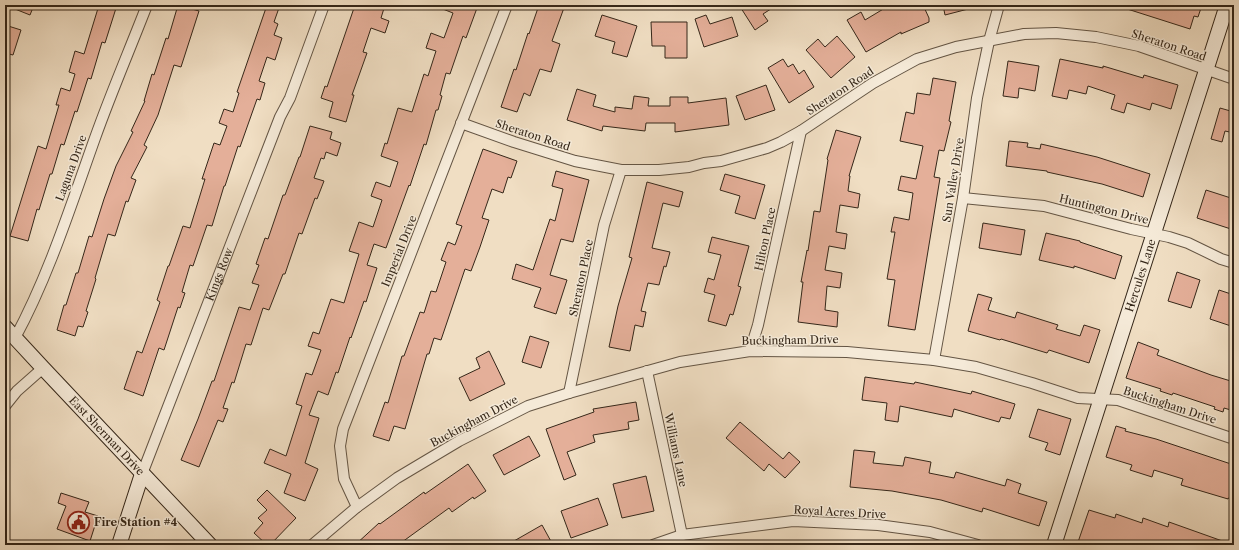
<svg xmlns="http://www.w3.org/2000/svg" width="1239" height="550" font-family="'Libre Caslon Text',serif">
<rect width="100%" height="100%" fill="#f0dec3"/>
<filter id="stains"><feTurbulence type="fractalNoise" baseFrequency=".005" numOctaves="4"/><feColorMatrix values="0 0 0 0 .2 0 0 0 0 .09 0 0 0 0 .02 0 0 0 .5 -.17"/></filter>
<radialGradient id="worn" r=".72"><stop offset=".6" stop-color="#630" stop-opacity="0"/><stop offset="1" stop-color="#630" stop-opacity=".3"/></radialGradient>
<g fill="#e4af99" stroke="#352719">
<polygon points="5,5 34,5 30,15"/>
<polygon points="99,5 117,5 105,43 102,42 91,79 88,78 77,112 75,111 64,145 61,144 52,174 50,174 39,210 37,209 28,241 10,236 38,146 46,149 59,105 56,105 61,88 70,91 75,74 69,72 75,51 84,54"/>
<polygon points="178,5 199,11 181,67 174,65 158,115 144,145 147,147 131,178 136,180 128,202 126,201 115,236 108,234 95,278 96,279 86,311 88,312 83,327 78,326 75,336 57,330 64,305 66,305 76,273 78,273 89,236 92,237 104,199 116,166 133,132 131,131 145,101 144,101 152,74 154,75 166,38 168,39"/>
<polygon points="267,5 280,5 274,22 278,24 274,35 282,38 275,60 267,57 259,81 265,83 260,100 257,99 240,147 238,146 225,186 224,186 212,226 207,225 193,266 190,265 182,292 185,293 180,308 178,307 164,350 159,348 143,396 124,389 137,351 142,353 160,302 157,300 168,266 169,266 183,226 190,228 205,179 202,179 214,143 220,145 227,126 219,123 224,109 233,112 239,93 237,92"/>
<polygon points="355,5 385,5 381,18 389,21 385,33 371,28 363,52 367,53 352,95 354,95 346,122 329,117 333,102 321,98 325,86 327,87"/>
<polygon points="435,5 469,5 477,8 466,38 463,36 450,74 446,73 440,95 442,96 438,110 436,110 426,145 424,144 410,186 409,185 386,248 374,244 367,265 377,268 366,302 364,301 351,338 350,337 338,373 336,372 328,395 318,391 309,415 319,418 305,463 318,469 305,501 284,493 291,474 264,463 270,449 286,456 302,406 296,404 306,373 312,375 321,350 308,346 313,332 319,334 331,299 344,303 359,254 349,251 359,222 373,227 382,200 371,196 376,182 390,187 398,162 381,156 385,143 387,144 398,108 412,112 424,74 428,76 436,51 426,48 431,33 444,38 453,13 435,6"/>
<polygon points="539,5 565,5 552,41 560,44 551,72 540,69 530,96 524,93 517,112 501,107 514,69 516,70 528,33 529,34"/>
<polygon points="739,5 777,5 763,14 768,21 755,30"/>
<polygon points="890,5 923,5 929,18 929,22 901,34 901,32 866,52 847,20 861,12 865,20"/>
<polygon points="943,5 972,5 972,8 945,15"/>
<polygon points="1122,5 1202,5 1198,17 1194,16 1190,29 1121,7"/>
<polygon points="602,15 637,26 627,57 612,53 615,42 595,36"/>
<polygon points="706,15 710,24 732,17 738,36 704,47 695,19"/>
<polygon points="651,22 687,22 687,58 665,58 665,46 652,46"/>
<polygon points="5,25 21,30 13,55 5,53"/>
<polygon points="837,36 855,57 831,78 806,50 818,39 825,47"/>
<polygon points="783,59 788,67 793,64 799,74 804,70 814,87 789,103 768,68"/>
<polygon points="1060,59 1103,68 1103,66 1143,78 1144,75 1178,85 1171,109 1152,103 1150,110 1127,103 1124,113 1111,109 1115,95 1088,86 1086,94 1069,90 1067,99 1052,96"/>
<polygon points="1008,61 1039,66 1035,91 1019,88 1018,98 1003,96"/>
<polygon points="933,78 956,82 949,121 951,122 944,151 939,150 934,177 940,178 915,330 888,326 895,280 887,279 895,232 891,232 894,217 909,220 913,193 898,190 901,176 916,179 923,146 900,141 906,112 914,114 917,93 930,95"/>
<polygon points="766,85 775,110 745,120 736,96"/>
<polygon points="577,89 596,95 593,106 615,112 615,107 632,109 634,96 649,98 648,106 670,106 670,97 688,97 688,103 726,98 729,125 675,132 675,123 646,123 645,131 603,126 602,131 567,120"/>
<polygon points="1220,108 1234,112 1234,133 1225,131 1222,142 1211,139"/>
<polygon points="310,126 332,132 330,139 341,143 337,156 326,152 324,159 321,158 314,178 324,181 317,199 315,198 302,234 299,233 285,274 283,274 269,310 263,308 251,345 246,344 234,383 232,382 223,408 228,409 223,422 218,420 199,467 181,460 198,419 212,381 214,381 239,307 250,310 259,285 252,283 259,265 256,264 265,238 268,239 283,195 285,195 299,157 300,157"/>
<polygon points="836,130 861,137 849,176 850,176 848,191 860,194 858,208 840,205 836,232 847,234 845,249 829,246 825,270 842,273 840,288 827,286 825,310 838,312 837,327 798,322 803,282 801,282 807,250 808,251 814,211 820,212 828,160 827,159"/>
<polygon points="1009,141 1028,143 1027,147 1040,149 1041,144 1097,157 1150,174 1143,197 1102,184 1047,172 1047,171 1006,166"/>
<polygon points="483,149 517,161 511,178 508,177 503,193 492,189 482,218 489,220 480,247 471,271 465,269 441,340 434,338 429,354 427,354 405,429 394,426 389,441 373,436 385,402 388,403 402,356 404,356 420,312 424,313 431,291 436,292 446,262 441,260 448,242 455,245 462,226 456,224"/>
<polygon points="556,171 589,180 573,242 561,239 550,275 567,280 556,314 534,307 541,288 512,279 516,264 533,270 550,219 555,221 563,189 552,186"/>
<polygon points="725,174 765,185 755,219 735,213 740,196 720,190"/>
<polygon points="647,182 683,192 679,207 663,203 652,248 670,252 666,267 664,266 659,285 648,283 641,311 646,312 643,327 635,325 630,351 609,347 618,306 632,258 629,257"/>
<polygon points="1206,190 1234,199 1234,230 1197,218"/>
<polygon points="983,223 1025,230 1021,255 979,248"/>
<polygon points="1046,233 1080,241 1080,242 1122,256 1115,279 1074,266 1074,268 1039,260"/>
<polygon points="712,237 749,246 738,286 741,287 733,315 730,314 726,326 708,321 715,295 704,292 708,278 714,280 721,255 708,252"/>
<polygon points="1177,272 1200,280 1191,308 1168,301"/>
<polygon points="1219,290 1234,295 1234,327 1210,319"/>
<polygon points="978,294 992,298 988,310 1015,318 1017,312 1058,325 1056,329 1080,336 1084,325 1100,330 1089,363 1049,350 1047,353 1001,339 1000,340 968,331"/>
<polygon points="530,336 549,342 541,368 522,362"/>
<polygon points="1138,342 1159,350 1157,355 1211,375 1234,382 1234,411 1224,408 1223,412 1214,409 1215,407 1173,393 1172,395 1160,391 1161,389 1126,378"/>
<polygon points="489,351 505,384 470,401 459,378 480,368 476,358"/>
<polygon points="865,377 914,384 915,382 971,394 972,391 1015,404 1010,419 1001,417 999,422 954,409 952,417 900,406 898,422 885,420 887,403 862,400"/>
<polygon points="636,402 639,420 628,422 629,429 593,435 595,442 567,452 576,475 564,480 546,429 594,412 593,409"/>
<polygon points="1038,409 1071,419 1060,455 1045,450 1048,443 1029,437"/>
<polygon points="740,422 783,459 789,452 800,462 785,478 769,464 764,471 726,438"/>
<polygon points="1116,426 1126,429 1125,431 1156,439 1234,465 1234,500 1228,498 1228,499 1181,485 1183,479 1154,470 1152,477 1130,470 1132,465 1106,457"/>
<polygon points="529,436 540,456 504,475 493,455"/>
<polygon points="854,450 875,452 873,463 903,466 905,457 931,462 929,473 954,478 956,472 1005,486 1007,479 1021,484 1018,493 1047,502 1039,526 983,508 982,512 941,500 892,491 850,487"/>
<polygon points="468,464 486,491 474,499 473,497 452,512 449,508 398,545 355,545 379,523 380,524 424,492 425,494"/>
<polygon points="646,476 654,511 622,518 613,484"/>
<polygon points="267,490 296,518 270,545 267,545 254,533 263,523 258,518 267,510 257,500"/>
<polygon points="61,493 89,502 85,512 98,516 90,541 57,529 66,506 58,503"/>
<polygon points="598,498 608,525 571,538 561,511"/>
<polygon points="1089,510 1115,518 1116,514 1142,523 1143,518 1168,527 1169,522 1228,543 1228,545 1077,545"/>
<polygon points="542,525 553,545 507,545"/>
</g>
<g fill="none" stroke-linecap="round" stroke-linejoin="round">
<defs>
<g id="street">
<polyline points="461,123 514,142 575,161 621,170 659,170 689,167 704,163 721,161 767,148 781,142 801,131 873,83 917,59 956,47 1024,34 1056,33 1096,37 1139,46 1234,79"/>
<polyline points="963,198 1044,206 1131,229 1169,237 1188,243 1221,259 1234,263"/>
<path d="M 15,338 C 49,275 71,205 95,138 C 111,93 130,49 147,5"/>
<polyline points="750,351 758,325 801,131"/>
<polyline points="934,360 963,198 977,98 989,41 999,5"/>
<polyline points="647,371 682,535"/>
<polyline points="569,393 604,225 621,170"/>
<polyline points="5,406 17,391 43,368"/>
<path id="s1" d="M 142,474 L 280,117 L 290,98 L 324,5"/>
<polyline points="357,507 344,479 340,446 343,429 507,5"/>
<polyline points="312,545 357,507 397,478 459,441 528,406 569,393 680,362 750,351 847,352 934,360 976,367 1032,383 1078,398 1118,400 1234,439"/>
<polyline points="653,545 682,535 793,521 878,525 930,532 978,545"/>
</g>
<g id="secondary">
<path id="s2" d="M 5,327 L 43,368 L 210,545"/>
<polyline points="119,545 142,474"/>
<path id="s3" d="M 1054,545 L 1227,5"/>
</g>
</defs>
<use href="#street" stroke="#645544" stroke-width="12"/>
<use href="#secondary" stroke="#352719" stroke-width="16"/>
<use href="#street" stroke="#f5ead8" stroke-width="10"/>
<use href="#secondary" stroke="#f5ead8" stroke-width="14"/>
</g>
<defs>
<symbol id="civic-ring" viewBox="-11 -11 22 22"><circle r="9.5" fill="#f5ead8" stroke="#8f2418" stroke-width="1.5"/><path d="M-.6-6.5H3V-4.5H.6V-3L4-1V1h2V6H-6V1h2V-1L-.6-3ZM-1.2 2.5V6h2.4V2.5Z" fill="#8f2418"/></symbol>
</defs>
<g fill-rule="evenodd">
<use href="#civic-ring" x="66" y="510" width="25" height="25"/>
</g>
<g text-anchor="middle" stroke-width="3" stroke-linejoin="round" paint-order="stroke">
<g font-size="11" fill="#352719" stroke="#f5ead8">
<text transform="translate(1169 45) rotate(18)" y="4">Sheraton Road</text>
<text transform="translate(840 91) rotate(-33)" y="4">Sheraton Road</text>
<text transform="translate(533 135) rotate(18)" y="4">Sheraton Road</text>
<text transform="translate(71 168) rotate(-70)" y="4">Laguna Drive</text>
<text transform="translate(953 180) rotate(-81)" y="4">Sun Valley Drive</text>
<text transform="translate(1104 209) rotate(14)" y="4">Huntington Drive</text>
<text transform="translate(765 239) rotate(-78)" y="4">Hilton Place</text>
<text transform="translate(399 251) rotate(-68)" y="4">Imperial Drive</text>
<text dy="4" stroke="none"><textPath href="#s1" startOffset="214">Kings Row</textPath></text>
<text dy="4" stroke="none"><textPath href="#s3" startOffset="283">Hercules Lane</textPath></text>
<text transform="translate(581 278) rotate(-78)" y="4">Sheraton Place</text>
<text transform="translate(790 340) rotate(-1)" y="4">Buckingham Drive</text>
<text transform="translate(1170 405) rotate(18)" y="4">Buckingham Drive</text>
<text transform="translate(474 421) rotate(-28)" y="4">Buckingham Drive</text>
<text dy="4" stroke="none"><textPath href="#s2" startOffset="149">East Sherman Drive</textPath></text>
<text transform="translate(676 450) rotate(78)" y="4">Williams Lane</text>
<text transform="translate(840 512) rotate(3)" y="4">Royal Acres Drive</text>
</g>
<g font-size="11" font-weight="bold" fill="#352719" stroke="#f5ead8" text-anchor="start">
<text x="94" y="526">Fire Station #4</text>
</g>
</g>
<rect width="1239" height="550" fill="none" stroke="#f0dec3" stroke-width="20"/>
<rect x="6" y="6" width="1227" height="538" fill="none" stroke="#352719" stroke-width="2"/>
<rect x="10" y="10" width="1219" height="530" fill="none" stroke="#352719"/>
<rect width="100%" height="100%" filter="url(#stains)"/>
<rect width="100%" height="100%" fill="url(#worn)"/>
</svg>
